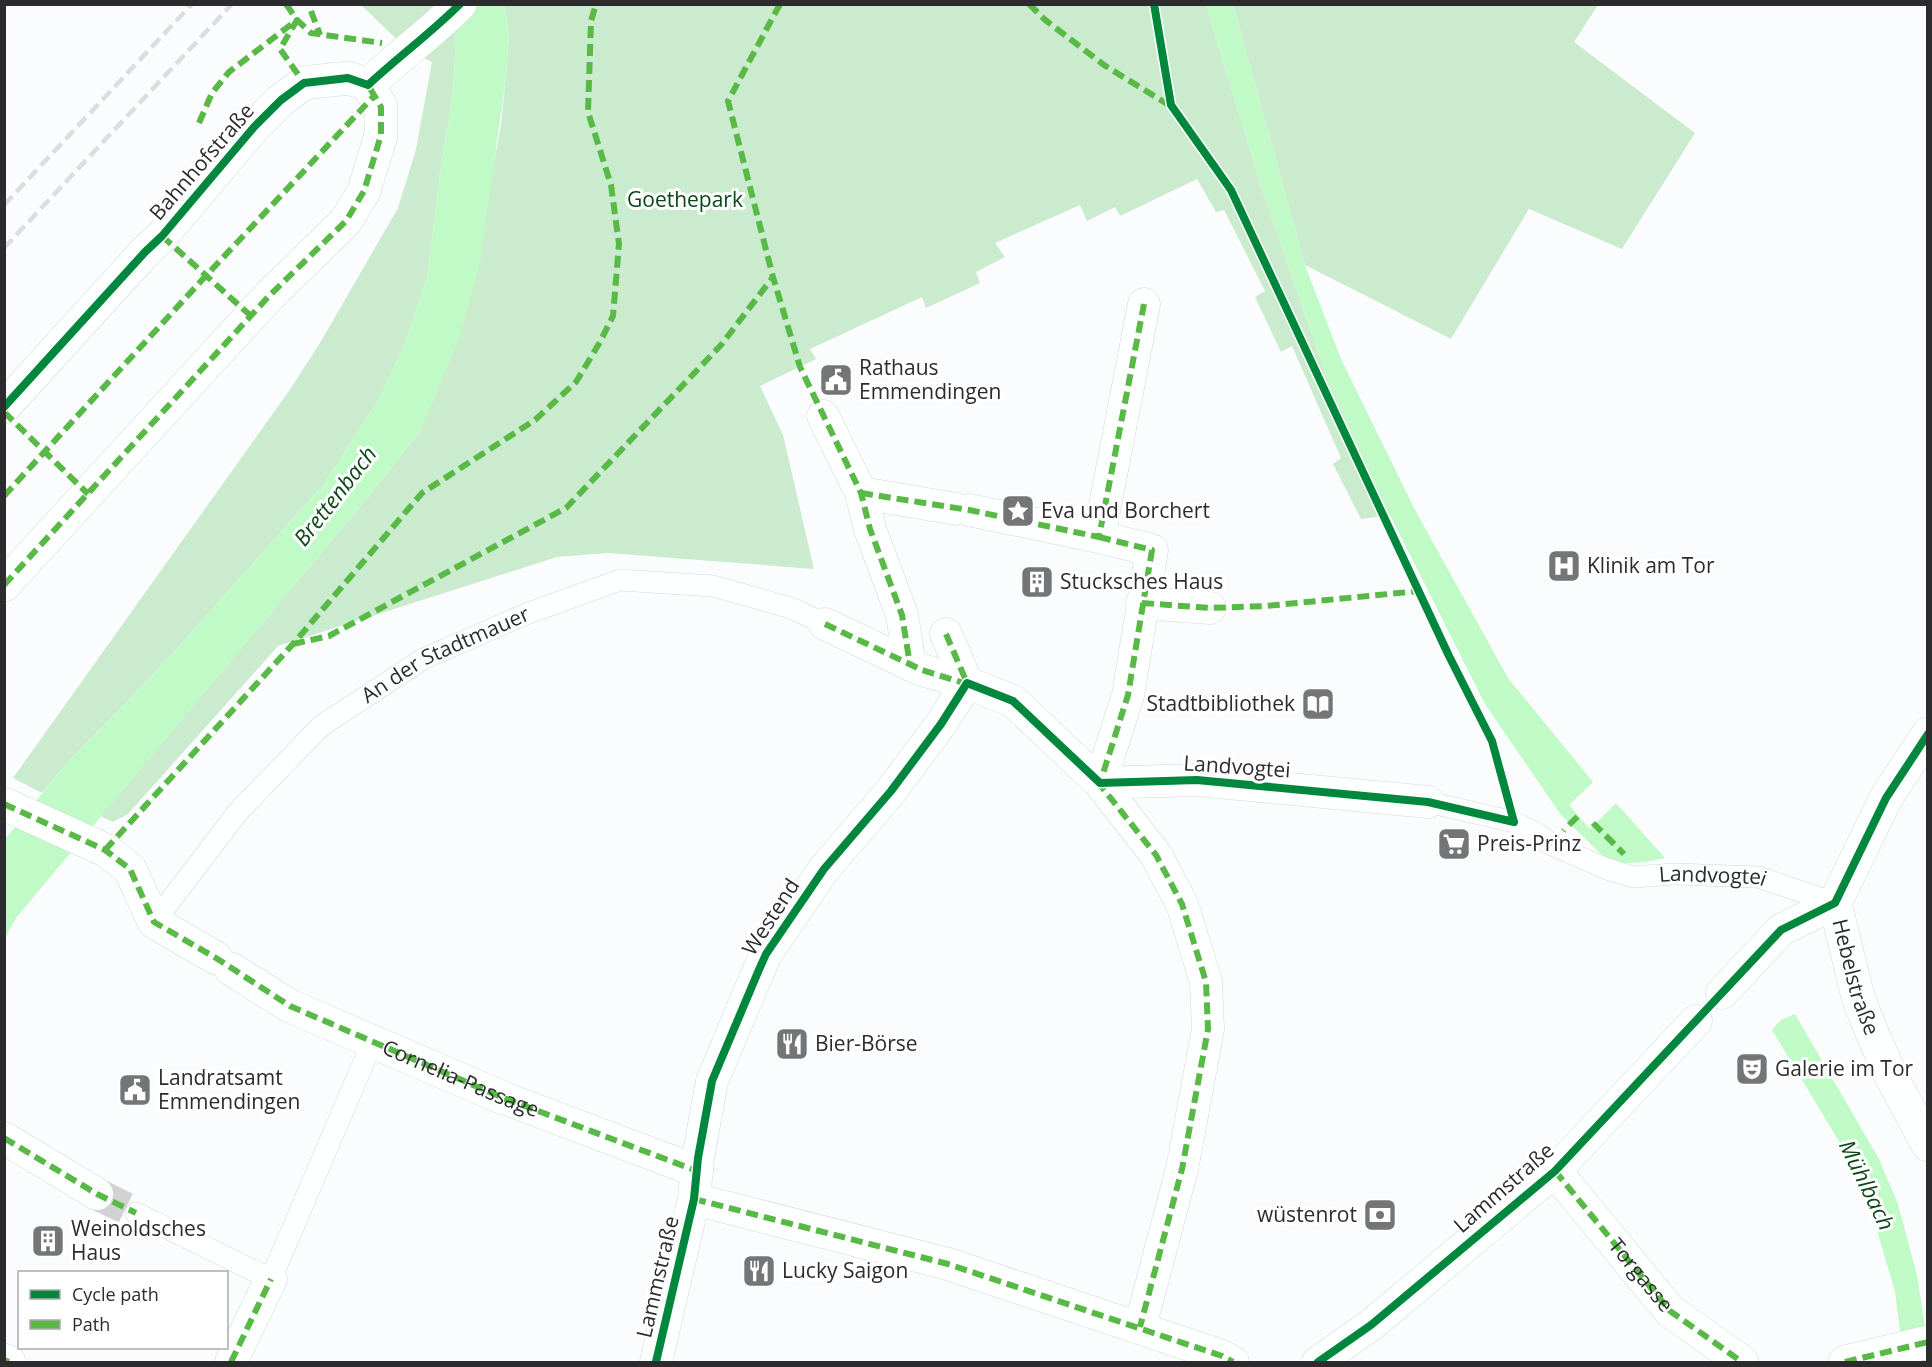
<svg xmlns="http://www.w3.org/2000/svg" width="1932" height="1367" font-family="'Open Sans',sans-serif">
<rect width="100%" height="100%" fill="#fbfcfe"/>
<g fill="#cbebce">
<polygon points="361,5 451,5 456,48 452,100 440,173 427,278 405,344 377,402 324,484 155,673 68,762 42,793 13,778 289,391 320,343 398,208 416,149 432,62 408,50"/>
<polygon points="504,5 1206,5 1262,189 1328,381 1390,515 1361,519 1333,464 1341,458 1292,346 1281,352 1255,297 1265,291 1224,210 1216,212 1197,179 1120,216 1115,207 1087,221 1080,205 995,243 1005,257 976,272 980,283 926,308 922,297 810,349 816,359 760,386 783,435 814,569 608,553 557,557 278,646 128,814 113,822 100,816 369,496 421,430 489,189 501,125 505,84 509,35"/>
<polygon points="1233,5 1598,5 1574,42 1695,133 1622,249 1529,209 1451,339 1305,265"/>
</g>
<g fill="#c0fbc7">
<polygon points="451,5 504,5 509,35 505,84 480,263 459,338 421,430 369,496 16,918 5,938 5,839 68,762 155,673 324,484 377,402 405,344 427,278 440,173 452,100 456,48"/>
<polygon points="1206,5 1233,5 1305,265 1341,359 1414,508 1508,678 1593,782 1569,805 1590,829 1616,803 1665,858 1645,862 1611,864 1561,815 1485,704 1390,515 1328,381 1262,189"/>
<polygon points="1795,1014 1879,1159 1898,1204 1917,1275 1927,1340 1927,1362 1904,1362 1895,1292 1870,1207 1852,1163 1772,1030 1781,1020"/>
</g>
<g fill="none" stroke-linecap="round" stroke-linejoin="round">
<polyline stroke="#d2d2d4" stroke-width="32" stroke-dasharray="32 16" stroke-linecap="butt" points="97,1194 136,1213"/>
<defs>
<g id="service">
<path id="s1" d="M 1428,802 L 1514,822 L 1538,834 L 1552,845 L 1607,869 L 1633,877 L 1674,874 L 1758,877 L 1835,903"/>
<path id="s2" d="M 154,922 L 238,812 L 321,726 L 423,659 L 526,614 L 620,580 L 713,586 L 791,608 L 825,624"/>
<polyline points="136,1213 271,1279 372,1043"/>
</g>
<g id="pedestrian">
<polyline points="823,416 861,493 870,529 902,615 910,665"/>
<polyline points="861,493 956,509"/>
<polyline points="969,510 1099,537 1144,304"/>
<polyline points="1099,537 1152,550 1128,695 1100,783"/>
<polyline points="1142,603 1210,608"/>
<polyline points="825,624 922,670 967,683 1013,701 1100,783 1156,855 1182,904 1206,982 1208,1029 1182,1169 1140,1327"/>
<polyline points="946,634 967,683"/>
<polyline points="1100,783 1197,780 1428,802"/>
<polyline points="1722,993 1781,930 1835,903"/>
<polyline points="501,1097 697,1171"/>
<polyline points="4,1138 97,1194"/>
<polyline points="694,1199 948,1264 1222,1356 1233,1362"/>
<polyline points="231,1362 271,1279"/>
<polyline points="656,1362 694,1199 698,1158 712,1081 758,972 766,954 824,869 891,791 941,724 967,683"/>
<polyline points="1318,1362 1371,1325 1555,1171 1696,1021"/>
</g>
<g id="minor">
<path d="M 368,85 C 398,57 431,33 460,4"/>
<polyline points="4,407 145,252 162,236 254,127 281,100 304,83 348,78 368,85 381,107 381,135 364,191 346,221 269,296 4,585"/>
<polyline points="4,804 105,850 130,869 154,922 216,958"/>
<polyline points="231,969 290,1006 501,1097"/>
<polyline points="1555,1171 1670,1311 1742,1362"/>
<polyline points="4,1360 9,1362"/>
<polyline points="1845,1362 1928,1342"/>
</g>
<g id="tertiary">
<path id="s3" d="M 1928,734 L 1886,798 L 1835,903 L 1858,997 L 1872,1033 L 1892,1078 L 1928,1145"/>
</g>
</defs>
<use href="#service" stroke="#d7d7d9" stroke-width="22"/>
<use href="#pedestrian" stroke="#d7d7d9" stroke-width="33"/>
<use href="#minor" stroke="#d7d7d9" stroke-width="34"/>
<use href="#tertiary" stroke="#d7d7d9" stroke-width="34"/>
<use href="#service" stroke="#feffff" stroke-width="21"/>
<use href="#pedestrian" stroke="#feffff" stroke-width="32"/>
<use href="#minor" stroke="#feffff" stroke-width="33"/>
<use href="#tertiary" stroke="#feffff" stroke-width="33"/>
<g stroke="#dcddde" stroke-width="4.5" stroke-dasharray="12 6" stroke-linecap="butt">
<polyline points="4,205 192,4"/>
<polyline points="4,248 232,4"/>
</g>
<g stroke="#58b947" stroke-width="6" stroke-dasharray="12 6" stroke-linecap="butt">
<polyline points="286,4 297,20 280,49 304,83"/>
<polyline points="780,4 728,101 773,277 800,367 861,493 870,529 902,615 910,665"/>
<polyline points="1029,4 1044,19 1104,65 1172,107"/>
<polyline points="311,11 320,35"/>
<polyline points="199,123 212,93 229,72 297,20 311,33 382,43"/>
<polyline points="162,236 251,316"/>
<polyline points="4,412 88,494"/>
<polyline points="861,493 969,510 1099,537 1144,304"/>
<polyline points="4,496 202,280 374,96"/>
<polyline points="1099,537 1152,550 1128,695 1100,783"/>
<polyline points="4,585 269,296 346,221 364,191 381,135 381,107 368,85 365,84"/>
<polyline points="1142,603 1210,608 1266,606 1419,591"/>
<polyline points="825,624 922,670 970,685"/>
<polyline points="946,634 967,683"/>
<polyline points="293,644 329,636 566,508 721,345 773,277"/>
<polyline points="1097,781 1156,855 1182,904 1206,982 1208,1029 1182,1169 1140,1327"/>
<path id="s4" d="M 4,804 L 105,850 L 130,869 L 154,922 L 216,958 L 290,1006 L 501,1097 L 697,1171"/>
<polyline points="1593,823 1624,854"/>
<polyline points="1569,825 1579,815"/>
<polyline points="1552,845 1564,830"/>
<polyline points="105,850 293,644 422,493 535,420 576,382 600,342 613,316 619,244 611,185 588,112 591,21 596,4"/>
<polyline points="4,1138 97,1194 136,1213"/>
<path id="s5" d="M 1555,1171 L 1670,1311 L 1742,1362"/>
<polyline points="694,1199 948,1264 1222,1356 1233,1362"/>
<polyline points="4,1360 9,1362"/>
<polyline points="231,1362 271,1279"/>
<polyline points="1845,1362 1928,1342"/>
</g>
<defs>
<g id="cycleway">
<path d="M 4,407 L 145,252 L 162,236 L 254,127 L 281,100 L 304,83 L 348,78 L 368,85 C 398,57 431,33 460,4"/>
<polyline points="656,1362 694,1199 698,1158 712,1081 758,972 766,954 824,869 891,791 941,724 967,683 1013,701 1100,783 1197,780 1428,802 1514,822 1492,741 1449,656 1231,190 1171,105 1154,4"/>
<polyline points="1318,1362 1371,1325 1555,1171 1781,930 1835,903 1886,798 1928,734"/>
</g>
</defs>
<use href="#cycleway" stroke="#fff" stroke-width="11"/>
<use href="#cycleway" stroke="#00873e" stroke-width="8"/>
</g>
<defs>
<symbol id="civic-square" viewBox="-11 -11 22 22"><rect x="-9" y="-9" width="18" height="18" rx="4" fill="#747577" stroke="#fff"/><path d="M-.6-6.5H3V-4.5H.6V-3L4-1V1h2V6H-6V1h2V-1L-.6-3ZM-1.2 2.5V6h2.4V2.5Z" fill="#fff"/></symbol>
<symbol id="sight-square" viewBox="-11 -11 22 22"><rect x="-9" y="-9" width="18" height="18" rx="4" fill="#747577" stroke="#fff"/><path d="M0-6L1.8-2.2L6-1.7L2.9 1.2L3.7 5.4L0 3.3L-3.7 5.4L-2.9 1.2L-6-1.7L-1.8-2.2Z" fill="#fff"/></symbol>
<symbol id="hospital-square" viewBox="-11 -11 22 22"><rect x="-9" y="-9" width="18" height="18" rx="4" fill="#747577" stroke="#fff"/><path d="M-5-5h3v3.5h4V-5h3V5h-3V1.5h-4V5h-3Z" fill="#fff"/></symbol>
<symbol id="building-square" viewBox="-11 -11 22 22"><rect x="-9" y="-9" width="18" height="18" rx="4" fill="#747577" stroke="#fff"/><path d="M-4-6H4V6H1V3H-1V6H-4ZM-2.5-4.3h1.7v1.8h-1.7ZM.8-4.3h1.7v1.8H.8ZM-2.5-1h1.7V.8h-1.7ZM.8-1h1.7V.8H.8Z" fill="#fff"/></symbol>
<symbol id="library-square" viewBox="-11 -11 22 22"><rect x="-9" y="-9" width="18" height="18" rx="4" fill="#747577" stroke="#fff"/><path d="M-6-4Q-3-5.5-.7-3.5V5Q-3 3-6 4ZM6-4Q3-5.5 .7-3.5V5Q3 3 6 4Z" fill="#fff"/></symbol>
<symbol id="supermarket-square" viewBox="-11 -11 22 22"><rect x="-9" y="-9" width="18" height="18" rx="4" fill="#747577" stroke="#fff"/><path d="M-6-5.5h2.5l.6 2H6L4.5 2H-2.5L-4.4-4H-6ZM-1.5 3.2a1.3 1.3 0 1 0 .1 0ZM3 3.2a1.3 1.3 0 1 0 .1 0Z" fill="#fff"/></symbol>
<symbol id="restaurant-square" viewBox="-11 -11 22 22"><rect x="-9" y="-9" width="18" height="18" rx="4" fill="#747577" stroke="#fff"/><path d="M-5-6h1v4h1v-4h1v4h1v-4h1v5L-1.5 .5V6h-2V.5L-5-1ZM5-6V6H3V1.5H1.5Q1.5-4 5-6Z" fill="#fff"/></symbol>
<symbol id="theatre-square" viewBox="-11 -11 22 22"><rect x="-9" y="-9" width="18" height="18" rx="4" fill="#747577" stroke="#fff"/><path d="M-5-5.5Q0-4 5-5.5V0Q5 5 0 6Q-5 5-5 0ZM-3.3-2.5H-1v1.5H-3.3ZM1-2.5H3.3v1.5H1ZM-2.8 1Q0 5.5 2.8 1Z" fill="#fff"/></symbol>
<symbol id="bank-square" viewBox="-11 -11 22 22"><rect x="-9" y="-9" width="18" height="18" rx="4" fill="#747577" stroke="#fff"/><path d="M-6-4H6V4H-6ZM0-2.3a2.3 2.3 0 1 0 0 4.6a2.3 2.3 0 1 0 0-4.6Z" fill="#fff"/></symbol>
</defs>
<g fill-rule="evenodd">
<use href="#civic-square" x="817" y="361" width="38" height="38"/>
<use href="#sight-square" x="999" y="492" width="38" height="38"/>
<use href="#hospital-square" x="1545" y="547" width="38" height="38"/>
<use href="#building-square" x="1018" y="563" width="38" height="38"/>
<use href="#library-square" x="1299" y="685" width="38" height="38"/>
<use href="#supermarket-square" x="1435" y="825" width="38" height="38"/>
<use href="#restaurant-square" x="773" y="1025" width="38" height="38"/>
<use href="#theatre-square" x="1733" y="1050" width="38" height="38"/>
<use href="#civic-square" x="116" y="1071" width="38" height="38"/>
<use href="#bank-square" x="1361" y="1196" width="38" height="38"/>
<use href="#building-square" x="29" y="1222" width="38" height="38"/>
<use href="#restaurant-square" x="740" y="1252" width="38" height="38"/>
</g>
<g text-anchor="middle" stroke-width="6" stroke-linejoin="round" paint-order="stroke">
<g font-size="21" fill="#2c2c2e" stroke="#fff">
<text transform="translate(202 162) rotate(-49)" y="7">Bahnhofstraße</text>
<text dy="7" stroke="none"><textPath href="#s2" startOffset="402">An der Stadtmauer</textPath></text>
<text transform="translate(1237 767) rotate(4)" y="7">Landvogtei</text>
<text dy="7" stroke="none"><textPath href="#s1" startOffset="300">Landvogtei</textPath></text>
<text transform="translate(771 917) rotate(-57)" y="7">Westend</text>
<text dy="7" stroke="none"><textPath href="#s3" startOffset="270">Hebelstraße</textPath></text>
<text dy="7" stroke="none"><textPath href="#s4" startOffset="546">Cornelia-Passage</textPath></text>
<text transform="translate(1504 1188) rotate(-41)" y="7">Lammstraße</text>
<text dy="7" stroke="none"><textPath href="#s5" startOffset="135">Torgasse</textPath></text>
<text transform="translate(658 1277) rotate(-77)" y="7">Lammstraße</text>
</g>
<g font-size="21" fill="#0b4618" stroke="#fff">
<text x="685" y="207">Goethepark</text>
</g>
<g font-size="21" fill="#2c2c2e" stroke="#fff" text-anchor="start">
<text x="859" y="375">Rathaus<tspan x="859" dy="24">Emmendingen</tspan></text>
<text x="1041" y="518">Eva und Borchert</text>
<text x="1587" y="573">Klinik am Tor</text>
<text x="1060" y="589">Stucksches Haus</text>
<text x="1295" y="711" text-anchor="end">Stadtbibliothek</text>
<text x="1477" y="851">Preis-Prinz</text>
<text x="815" y="1051">Bier-Börse</text>
<text x="1775" y="1076">Galerie im Tor</text>
<text x="158" y="1085">Landratsamt<tspan x="158" dy="24">Emmendingen</tspan></text>
<text x="1357" y="1222" text-anchor="end">wüstenrot</text>
<text x="71" y="1236">Weinoldsches<tspan x="71" dy="24">Haus</tspan></text>
<text x="782" y="1278">Lucky Saigon</text>
</g>
<g font-size="22" font-style="italic" fill="#0c4719" stroke="#fff">
<text transform="translate(335 496) rotate(-52)" y="8">Brettenbach</text>
<text transform="translate(1867 1185) rotate(64)" y="8">Mühlbach</text>
</g>
</g>
<rect width="1932" height="1367" fill="none" stroke="#2c2c2e" stroke-width="12"/>
<rect x="18" y="1271" width="210" height="78" fill="#ffffff" stroke="#ababab" stroke-width="1.5"/>
<rect x="30" y="1290" width="30" height="9" fill="#00873e" stroke="#ababab" stroke-width="1.5"/>
<text x="72" y="1301" font-size="18" fill="#2c2c2e">Cycle path</text>
<rect x="30" y="1320" width="30" height="9" fill="#58b947" stroke="#ababab" stroke-width="1.5"/>
<text x="72" y="1331" font-size="18" fill="#2c2c2e">Path</text>
</svg>
